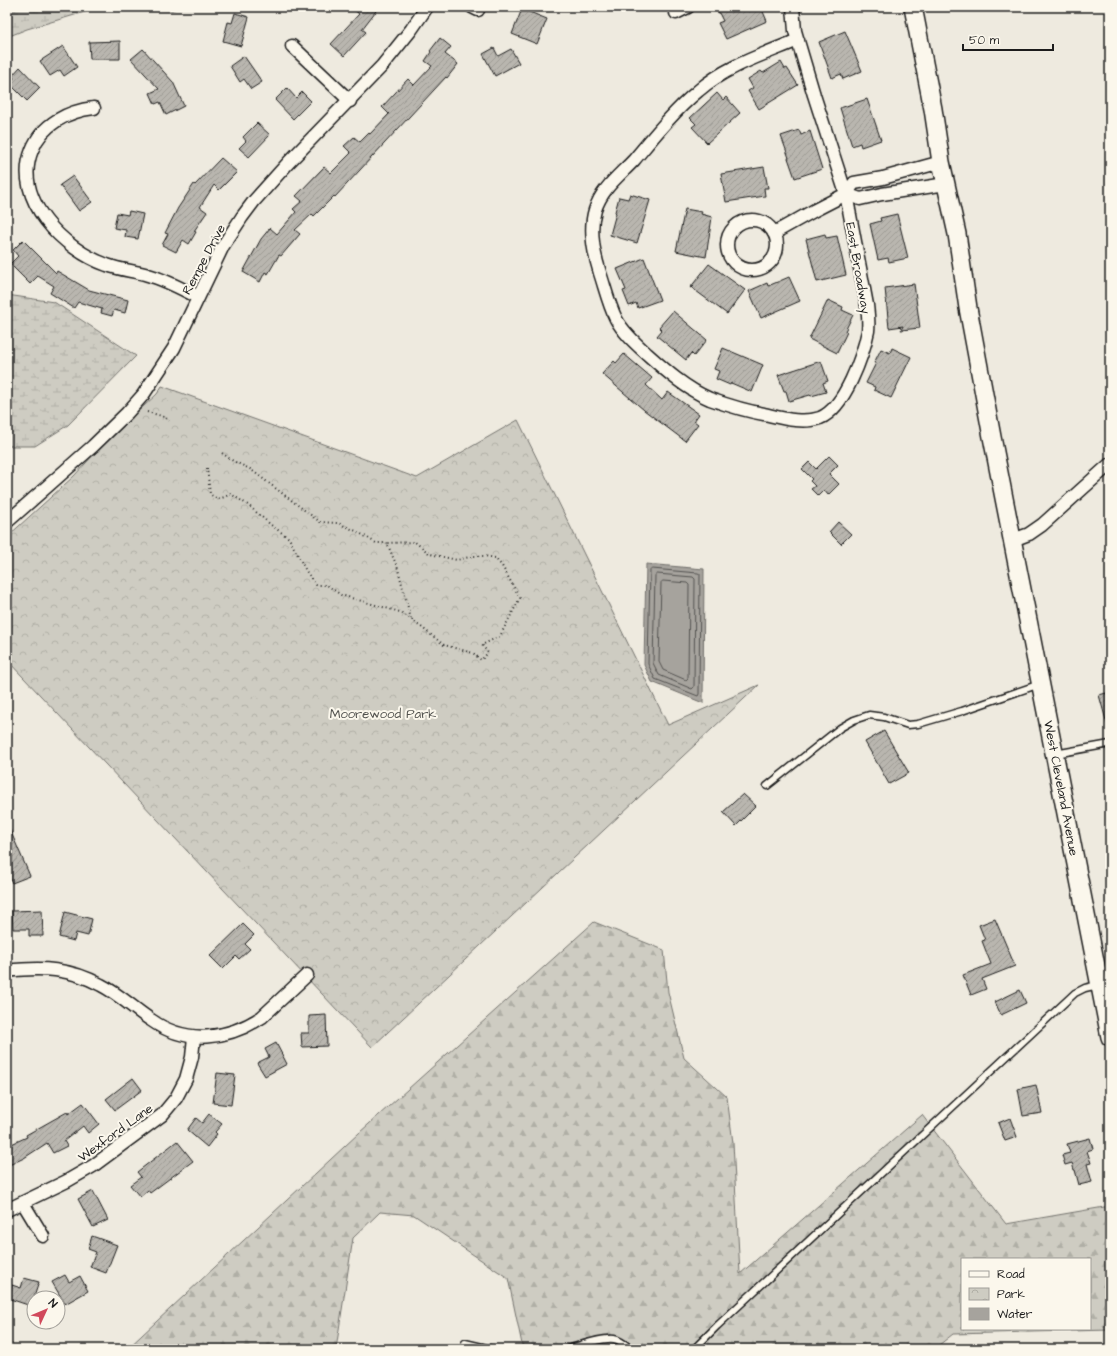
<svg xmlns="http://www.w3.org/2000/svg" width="1117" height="1356" font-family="'Architects Daughter',sans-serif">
<defs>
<pattern id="forest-firs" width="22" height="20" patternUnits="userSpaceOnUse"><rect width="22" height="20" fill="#ceccc2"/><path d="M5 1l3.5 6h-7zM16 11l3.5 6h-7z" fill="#b0afa6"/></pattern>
<pattern id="wetland-marsh" width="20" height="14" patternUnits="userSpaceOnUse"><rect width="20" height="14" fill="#ceccc2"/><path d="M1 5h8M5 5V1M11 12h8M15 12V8" fill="none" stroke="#b0afa6"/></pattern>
<pattern id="park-crowns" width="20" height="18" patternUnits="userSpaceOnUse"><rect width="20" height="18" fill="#ceccc2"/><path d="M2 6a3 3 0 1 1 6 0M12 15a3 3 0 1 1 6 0" fill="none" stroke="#b0afa6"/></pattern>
<pattern id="building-hatch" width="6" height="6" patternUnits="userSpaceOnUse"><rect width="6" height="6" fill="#b9b6af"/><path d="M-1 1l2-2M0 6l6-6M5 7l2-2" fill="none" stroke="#9e9c96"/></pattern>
</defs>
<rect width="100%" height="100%" fill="#eeeadf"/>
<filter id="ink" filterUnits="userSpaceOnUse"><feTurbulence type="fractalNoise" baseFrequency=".025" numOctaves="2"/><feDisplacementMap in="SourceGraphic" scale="8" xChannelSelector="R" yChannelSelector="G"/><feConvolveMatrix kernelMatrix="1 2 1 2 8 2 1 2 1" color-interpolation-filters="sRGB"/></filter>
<g filter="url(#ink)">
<path fill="url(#forest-firs)" stroke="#75746f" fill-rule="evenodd" d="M 594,922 L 664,950 L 668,992 L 684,1058 L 727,1097 L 733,1143 L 740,1274 L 922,1115 L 1006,1224 L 1110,1206 L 1110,1330 L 953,1334 L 934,1349 L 523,1349 L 508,1278 L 414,1215 L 380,1212 L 353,1238 L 336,1349 L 127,1349 L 359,1133 ZM 962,1259 L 1090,1259 L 1090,1329 L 962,1329 Z"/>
<g fill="url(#wetland-marsh)" stroke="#75746f">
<polygon points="7,7 180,7 172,10 102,7 27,29 7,37"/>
<polygon points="7,295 54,302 136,356 68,425 35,446 7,446"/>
</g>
<polygon fill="url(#park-crowns)" stroke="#75746f" points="162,386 417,478 518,420 668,725 759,685 372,1047 7,660 7,537 74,476 107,440 157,394"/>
<polygon fill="#a6a39d" stroke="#6f6d69" points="646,564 704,569 703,703 652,682 644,665"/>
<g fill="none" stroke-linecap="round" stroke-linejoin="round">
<g stroke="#535250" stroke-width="1">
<polygon points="652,569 698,573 700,574 699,694 698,696 655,679 648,664 650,571"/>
<polygon points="657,574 693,577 695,579 694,687 692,689 659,675 653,663 655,576"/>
<polygon points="663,581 687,583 689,585 688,678 686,680 663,670 659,662 661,583"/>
</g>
</g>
<g fill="url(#building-hatch)" stroke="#1c1c1c">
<polygon points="351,7 379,7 362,29 366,32 344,56 331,44 359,14"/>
<polygon points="727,7 761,7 767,21 726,39 718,23 723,21 718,11"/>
<polygon points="522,9 547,19 537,44 512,34"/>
<polygon points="235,13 249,17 241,46 223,41 228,22 232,23"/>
<polygon points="845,31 862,71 843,79 841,74 832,78 819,42"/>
<polygon points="440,38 451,47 445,54 458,64 447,78 446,77 335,197 334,196 314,216 312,214 295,230 300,234 281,256 279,255 268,274 265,272 260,282 243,272 261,239 270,228 277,234 296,212 293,209 302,201 296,196 324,167 331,173 351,153 344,146 354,137 360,142 369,133 370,134 389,114 382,107 408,79 414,85 432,66 425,61 431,52 430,51"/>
<polygon points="120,41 120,59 90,59 89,42"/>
<polygon points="63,46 77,67 64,76 60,70 50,76 40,61"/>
<polygon points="494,48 498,56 511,49 519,63 495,76 483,54"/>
<polygon points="143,49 173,82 184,106 166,115 160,102 155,104 150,93 159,89 131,59"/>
<polygon points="244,56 262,82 251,89 244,79 240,82 230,66"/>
<polygon points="781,62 785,69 787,68 798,85 759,109 748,91 753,88 748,79 761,71 763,73"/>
<polygon points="20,67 40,88 27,101 9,83 14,78 12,76"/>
<polygon points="287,88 296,98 302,92 311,101 293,119 275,100"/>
<polygon points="717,93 723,100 726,97 740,113 707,143 692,127 696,124 690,118"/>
<polygon points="867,99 881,140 861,147 860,143 852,146 840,108"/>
<polygon points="257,123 270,135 249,157 239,148 246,141 243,137"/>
<polygon points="799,130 801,135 810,131 822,169 795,178 788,158 789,158 781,136"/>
<polygon points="221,158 237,172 219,190 214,185 200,207 207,212 194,231 196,232 189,244 183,240 176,252 162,245 168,234 165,233 178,208 194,184 195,185"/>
<polygon points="764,167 768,188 764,188 765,196 726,202 721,174"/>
<polygon points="73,176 92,202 79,211 60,185"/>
<polygon points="630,194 650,200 637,243 610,235 616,213 615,212 619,197 628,199"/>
<polygon points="685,209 702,212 701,214 712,217 706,257 676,251"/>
<polygon points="129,211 143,214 138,239 125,237 126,230 114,228 117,213 128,215"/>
<polygon points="897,214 908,258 889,262 888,258 878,260 870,224 881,221 880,218"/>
<polygon points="825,234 826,238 837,236 846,275 817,282 806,239"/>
<polygon points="23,240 56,273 57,271 89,290 128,300 125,313 114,310 112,316 101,313 102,309 78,302 74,308 50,293 54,286 38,276 30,284 10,264 18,256 13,250"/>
<polygon points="644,258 660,300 638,308 636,303 629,306 623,291 626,290 617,269"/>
<polygon points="709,264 745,290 727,314 692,288 694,286 690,288"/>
<polygon points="789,277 800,301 761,318 749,291 767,283 768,286"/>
<polygon points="914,284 920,328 901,330 903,326 889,328 885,288"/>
<polygon points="828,300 843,307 842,310 853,315 845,331 847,332 837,353 809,339"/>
<polygon points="673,311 707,340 694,356 691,353 686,360 657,336 662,330 659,327"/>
<polygon points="723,348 763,365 752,392 731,383 730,385 716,379 719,371 714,369"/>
<polygon points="892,348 911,357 891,398 874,390 875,387 866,383 876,363 874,363 881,349 890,353"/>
<polygon points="624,354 652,378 646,385 662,400 668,392 699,414 694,421 698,424 685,441 644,410 602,374 614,361 616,363"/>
<polygon points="821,361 828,381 823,383 826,392 811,396 810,395 789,401 786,391 784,391 778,375"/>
<polygon points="829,456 838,465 829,474 839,484 828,495 824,490 818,496 811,489 815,486 810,481 812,479 802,469 809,462 816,469"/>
<polygon points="838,522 851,534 841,544 829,532"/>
<polygon points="1110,692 1110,723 1107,724 1099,695"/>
<polygon points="884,731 909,773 889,784 865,742"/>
<polygon points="743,794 756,806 736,826 723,812"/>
<polygon points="7,823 30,876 12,883 7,872"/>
<polygon points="42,910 43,936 29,936 29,929 13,929 12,911"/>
<polygon points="65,912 92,919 88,936 76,933 74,941 59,937"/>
<polygon points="995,919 1015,966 982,979 986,989 971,995 963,975 991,964 982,941 985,940 979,925"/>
<polygon points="243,924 254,935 245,944 250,949 239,959 236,956 223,969 210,956"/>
<polygon points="1020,990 1026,1003 1001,1015 995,1002"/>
<polygon points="326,1015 327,1046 302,1047 301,1033 309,1033 309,1016"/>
<polygon points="276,1043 287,1064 265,1076 257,1063 269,1057 265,1049"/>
<polygon points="217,1073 235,1075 231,1105 213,1103"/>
<polygon points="133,1078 142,1090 115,1110 106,1099"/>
<polygon points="1036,1085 1042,1113 1023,1116 1018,1089"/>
<polygon points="83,1103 99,1124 88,1133 83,1126 64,1141 67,1146 53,1153 47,1143 24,1158 7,1166 7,1146 27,1137 26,1135 67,1112 68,1114"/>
<polygon points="209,1114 222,1124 215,1132 217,1134 207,1147 187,1130 196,1118 202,1123"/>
<polygon points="1010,1118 1017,1137 1005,1141 998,1123"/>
<polygon points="1090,1138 1093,1149 1087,1151 1091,1163 1087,1164 1092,1182 1079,1185 1075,1170 1074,1170 1072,1163 1065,1165 1062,1155 1070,1153 1067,1144"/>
<polygon points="177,1141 193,1161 150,1193 148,1190 140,1197 130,1185 141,1177 137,1172"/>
<polygon points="93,1191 108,1220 93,1227 78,1199"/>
<polygon points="92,1236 117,1245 106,1273 90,1267 96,1252 88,1249"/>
<polygon points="65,1275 69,1282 80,1276 88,1291 65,1304 52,1282"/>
<polygon points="24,1278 39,1282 31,1306 7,1298 12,1285 21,1288"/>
</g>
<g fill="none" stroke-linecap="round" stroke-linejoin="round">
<defs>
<g id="lane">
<polyline points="1055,754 1110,744"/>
<polyline points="767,786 840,728 854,720 869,715 884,717 908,725 918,724 962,711 1040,684"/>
<polyline points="465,1343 491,1349"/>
<path d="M 567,1349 C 579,1346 602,1337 614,1339 C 620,1340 626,1345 631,1349"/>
<polyline points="694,1349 717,1326 1075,993 1085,988 1098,985"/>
</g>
<g id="street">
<polyline points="472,7 478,10"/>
<path d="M 793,7 L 795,31 L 814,95 L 846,194 L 867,305 C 868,313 869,322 868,331 C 863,355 845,408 820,418 C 802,424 782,418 764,414 C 746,411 727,405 710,399 C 686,389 665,370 646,353 C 635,343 623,332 616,319 C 609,305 605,288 600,273 C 594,254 589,229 595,210 C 602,188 619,176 634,160 C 654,136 674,111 698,91 C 726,66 765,54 798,40"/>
<polyline points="676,13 688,7"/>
<polyline points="292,46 350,101"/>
<path d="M 94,108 C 68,111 42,124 32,150 C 12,199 64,250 107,265 C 120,270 135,271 148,275 C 166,280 182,289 198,297"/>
<polyline points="846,194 860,199 882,194 946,184"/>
<circle cx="752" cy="245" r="25"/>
<polyline points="774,233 815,210 846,194 854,183 883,178 941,162"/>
<polyline points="7,522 93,446 127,413 143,395 174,348 223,246 242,217 254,201 289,162 382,66 411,30 427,7"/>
<polyline points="1013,540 1029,534 1042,525 1110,464"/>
<path d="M 7,971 C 42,967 70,968 101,985 C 119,994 134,1009 151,1020 C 186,1045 227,1040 262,1017 L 307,975"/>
<polyline points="23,1203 43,1236"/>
<polyline points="7,1210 67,1181 93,1166 162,1115 176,1098 186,1079 192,1057 194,1037"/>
</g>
<polyline id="secondary" points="913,7 933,109 941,162 957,234 968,308 992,437 1110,1037"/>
</defs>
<use href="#lane" stroke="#1c1c1c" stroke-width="9"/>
<use href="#street" stroke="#1c1c1c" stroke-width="15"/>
<use href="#secondary" stroke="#1c1c1c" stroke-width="20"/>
<g stroke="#1c1c1c" stroke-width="2" stroke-dasharray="1 3" stroke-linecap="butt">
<polyline points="147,412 162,416 169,421"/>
<polyline points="222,453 233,461 250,469 262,478 320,522 338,523 356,531 376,543 387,543"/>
<path d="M 207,468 L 210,494 C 218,501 222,498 231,494 L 248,505 L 271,525 L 289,538 L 306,571 L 316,585 L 327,585 L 341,595 L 400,612 L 411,619 L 444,645 L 473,653 L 481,660 L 488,653 L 482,645 L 500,636 L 520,598 L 502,566 L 495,558 L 484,556 L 474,556 L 457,560 L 430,554 L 415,542 L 387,543 L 398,569 L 411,619"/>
</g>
<use href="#lane" stroke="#fbf7ec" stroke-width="6"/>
<use href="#street" stroke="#fbf7ec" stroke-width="12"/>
<use href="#secondary" stroke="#fbf7ec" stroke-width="17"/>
</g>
</g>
<g text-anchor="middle" stroke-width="4" stroke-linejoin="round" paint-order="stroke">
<g font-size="13" fill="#1c1c1c" stroke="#fbf7ec">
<text transform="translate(203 259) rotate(-62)" y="5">Rempe Drive</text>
<text transform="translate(859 268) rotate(80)" y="5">East Broadway</text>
<text transform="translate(1062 788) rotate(79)" y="5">West Cleveland Avenue</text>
<text transform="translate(115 1132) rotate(-36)" y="5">Wexford Lane</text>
</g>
<g font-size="13" fill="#51514e" stroke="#fbf7ec">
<text x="383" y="718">Moorewood Park</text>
</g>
</g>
<rect width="1117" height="1356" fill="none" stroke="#fbf7ec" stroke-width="24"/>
<rect x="12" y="12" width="1093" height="1332" fill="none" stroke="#1c1c1c" stroke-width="1.5" filter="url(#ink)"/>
<rect x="961" y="1258" width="130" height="72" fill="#fbf7ec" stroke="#a29f99"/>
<rect x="969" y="1271" width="20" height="6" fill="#fbf7ec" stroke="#a29f99"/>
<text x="997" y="1278" font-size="12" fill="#1c1c1c">Road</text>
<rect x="969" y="1288" width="20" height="12" fill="url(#park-crowns)" stroke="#a29f99"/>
<text x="997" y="1298" font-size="12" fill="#1c1c1c">Park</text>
<rect x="969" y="1308" width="20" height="12" fill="#a6a39d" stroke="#a29f99"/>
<text x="997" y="1318" font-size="12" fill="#1c1c1c">Water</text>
<g transform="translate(46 1310) rotate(46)"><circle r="19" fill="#fbf7ec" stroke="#a29f99"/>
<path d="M0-3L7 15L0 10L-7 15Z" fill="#d1495b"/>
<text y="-6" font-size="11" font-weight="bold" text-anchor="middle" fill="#1c1c1c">N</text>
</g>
<path d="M963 44v6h90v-6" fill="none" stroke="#1c1c1c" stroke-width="2"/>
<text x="969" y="44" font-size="12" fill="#1c1c1c" stroke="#fbf7ec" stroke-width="3" paint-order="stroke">50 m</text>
</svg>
